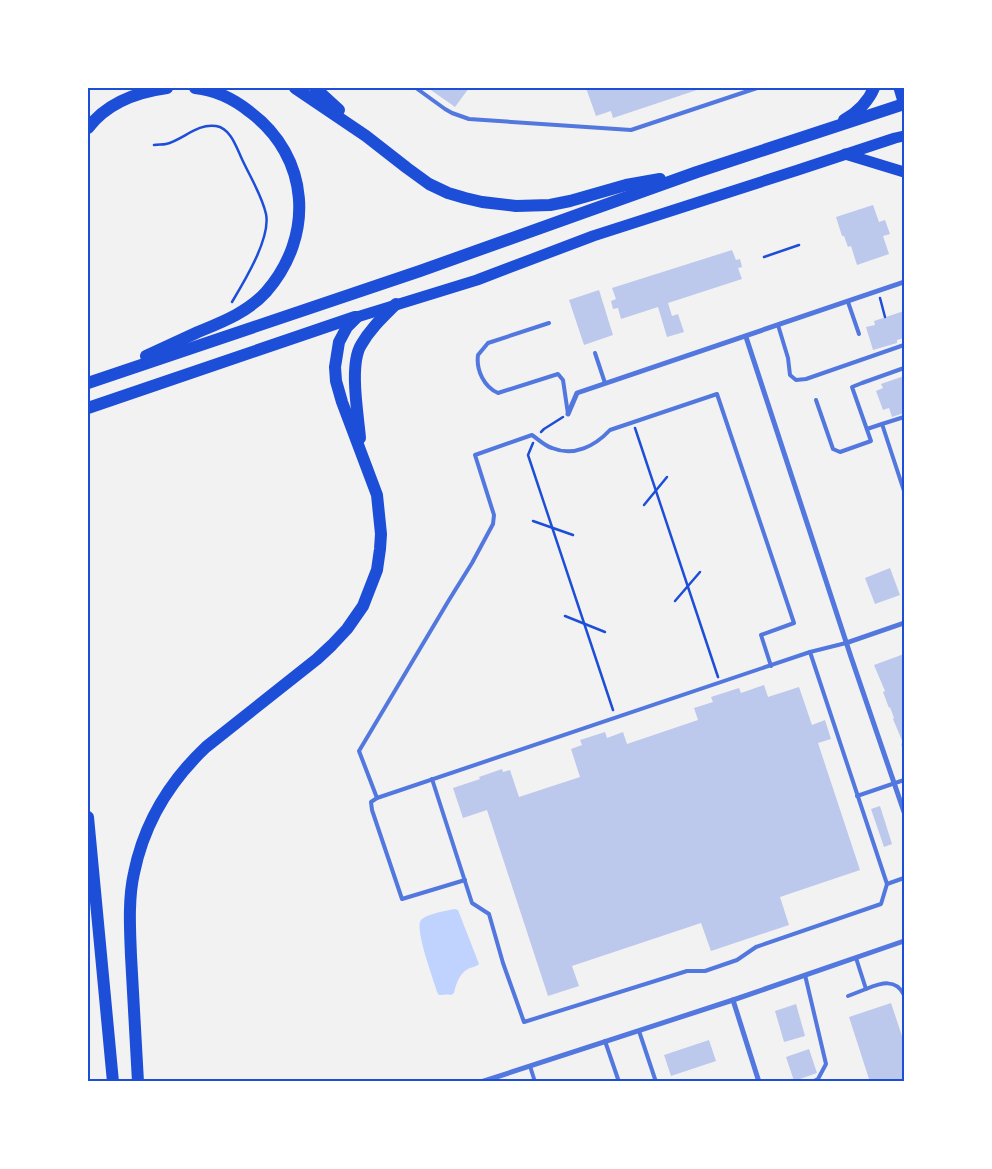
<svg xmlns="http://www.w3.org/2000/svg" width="992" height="1169" font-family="'Archivo Narrow',sans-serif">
<rect width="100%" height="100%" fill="#f2f2f2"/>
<path fill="#bfd3fe" d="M 454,909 L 458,910 L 479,964 C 476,967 472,967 468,969 C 459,974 456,984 454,993 L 451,995 C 446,994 444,995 439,995 L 437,992 C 434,980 414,929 421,920 C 426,914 446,911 454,909 Z"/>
<g fill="#bdc9ec">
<polygon points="428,88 469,88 455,107"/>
<polygon points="586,88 703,88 613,118 611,111 596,116"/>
<polygon points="873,205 879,222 885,220 890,234 883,236 889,254 857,265 851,246 848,247 844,236 842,236 836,217"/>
<polygon points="732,250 736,260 740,259 742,267 738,268 742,279 668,303 672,316 678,314 684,332 667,337 658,307 621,319 618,308 613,309 611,301 616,299 612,288"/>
<polygon points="599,290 613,335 584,345 569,300"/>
<polygon points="904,311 904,338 897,340 897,343 873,350 866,327 875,325 874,321"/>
<polygon points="904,376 904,413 892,417 889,408 883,410 876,391 883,388 881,384"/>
<polygon points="890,568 900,595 875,604 865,578"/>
<polygon points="904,654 904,753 901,744 903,743 893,719 894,718 890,707 889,708 883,692 885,691 874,665"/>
<polygon points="764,685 768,697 799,687 812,725 825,720 831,739 818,743 860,870 780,897 789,925 711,951 701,923 572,966 579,986 548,996 487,810 463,818 453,788 480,779 479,777 502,769 503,772 510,770 519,797 580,777 571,749 582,745 580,740 605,732 607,738 623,732 627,744 698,720 694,708 713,702 711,697 739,688 741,693"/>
<polygon points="880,806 892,844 884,847 871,809"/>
<polygon points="891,1003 904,1042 904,1082 870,1082 849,1017"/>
<polygon points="796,1004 805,1036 784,1042 775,1011"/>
<polygon points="709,1040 716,1061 671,1076 664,1055"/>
<polygon points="809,1049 817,1073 794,1081 786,1057"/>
</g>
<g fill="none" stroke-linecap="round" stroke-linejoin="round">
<g stroke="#1d4ed8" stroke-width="2.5">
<path d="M 154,145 C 158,144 162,145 166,144 C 183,140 197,123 216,126 C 230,128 236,146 241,157 C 249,175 262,195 266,214 C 271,238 244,282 232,302"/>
<polyline points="764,257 799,245"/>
<polyline points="880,298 885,317"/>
<polyline points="635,428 718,677"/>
<polyline points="541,432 544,429 563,417"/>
<polyline points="533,443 528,455 613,710"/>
<polyline points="644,505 667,477"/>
<polyline points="533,521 573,535"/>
<polyline points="675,601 700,572"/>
<polyline points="565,616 605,632"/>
</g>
<g stroke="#5277de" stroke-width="4">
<polyline points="416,88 445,109 452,113 469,119 631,130 757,88"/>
<polyline points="848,302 859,334"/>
<path d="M 549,323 L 488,343 L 478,355 C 476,370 484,387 498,393 L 558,374 L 563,380 L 568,414"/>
<polyline points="778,325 788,358 790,375 796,380 806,379 904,345"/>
<polyline points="595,353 605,383"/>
<polyline points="816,400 833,449 840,452 871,441 852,387 862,383 904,368"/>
<polyline points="882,424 904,417"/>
<polyline points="867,429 882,424 904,491"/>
<polyline points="432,779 472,903 489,914 503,963 524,1022 687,971 705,971 737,960 756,947 881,904 887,884 810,652"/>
<polyline points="857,796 904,780"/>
<path d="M 377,798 L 359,751 L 449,600 L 472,563 L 493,524 L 494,515 L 475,455 L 532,435 C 538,439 545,446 552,448 C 574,457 595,446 610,430 L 717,394 L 794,623 L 761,635 L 771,666"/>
<polyline points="465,880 402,899 372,810 371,802 377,798 810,652 846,643"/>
<polyline points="887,884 904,878"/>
<path d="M 856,958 L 866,989 C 881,983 896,978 904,995"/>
<polyline points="805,975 826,1064 818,1079 812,1082"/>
<polyline points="848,996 866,989"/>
<polyline points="639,1031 656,1082"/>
<polyline points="605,1041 619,1082"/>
<polyline points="530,1066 535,1082"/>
</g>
<g stroke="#5277de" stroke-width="5">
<polyline points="746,337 851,657 904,812"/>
<polyline points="568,414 577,393 904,282"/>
<polyline points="846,643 904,623"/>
<polyline points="733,1000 759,1082"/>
<polyline points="481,1082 733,1000 904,941"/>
</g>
<polyline stroke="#1d4ed8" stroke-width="11" points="899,88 904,105"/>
<g stroke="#1d4ed8" stroke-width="11">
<polyline points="845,154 904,172"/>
<polyline points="357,317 477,280 593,236 798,170 895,138 904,136"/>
</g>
<g stroke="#1d4ed8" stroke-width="12">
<polyline points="295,88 366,136 407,168 429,184 448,193 465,198 482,202 516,206 550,205 570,201 626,185 660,179"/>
<polyline points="315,88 339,110"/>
<path d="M 844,120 C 858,112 868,102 874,88"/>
<path d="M 88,128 C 107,103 137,92 167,88"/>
<path d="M 146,356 C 163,348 181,340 198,332 C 222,322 248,312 266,292 C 315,236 310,157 250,112 C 234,99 215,90 195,88"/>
<polyline points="88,383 420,271 697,172 904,104"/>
<polyline points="88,408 355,317"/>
<path d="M 360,438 C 358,414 349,365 361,345 C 370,329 383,317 396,304"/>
<polyline points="88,817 113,1082"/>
<path d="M 138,1082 C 136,1040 133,998 131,956 C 130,930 128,899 134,873 C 144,824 170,781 206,747 L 317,659 L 332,645 L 347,629 L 363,606 L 377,570 L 380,549 L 381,534 L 377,495 L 342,402 L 336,381 L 335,367 L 339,342 L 347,327 L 357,317"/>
</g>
</g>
<rect width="992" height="1169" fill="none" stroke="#ffffff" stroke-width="178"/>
<rect x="89" y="89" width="814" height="991" fill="none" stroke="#1d4ed8" stroke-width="2"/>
</svg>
